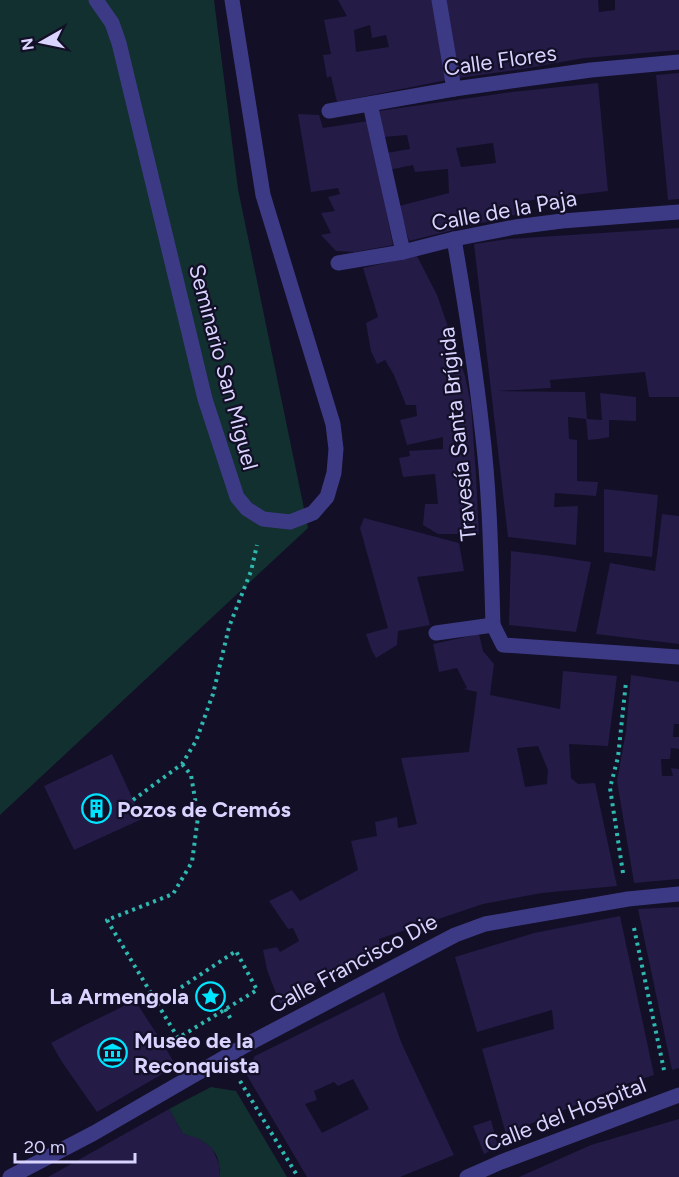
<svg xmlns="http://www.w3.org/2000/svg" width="679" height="1177" font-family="Figtree,sans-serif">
<rect width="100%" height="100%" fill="#130f26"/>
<g fill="#12302f">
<polygon points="0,0 214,0 238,189 308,528 0,815"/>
<path d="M 211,1087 L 236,1091 L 287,1177 L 219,1177 C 223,1150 205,1140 183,1134 L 169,1109 Z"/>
</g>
<g fill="#241b47" fill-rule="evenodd">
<path d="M 338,0 L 434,0 L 447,80 L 337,102 L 331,76 L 327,78 L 323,55 L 331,54 L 324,20 L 347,16 ZM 370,25 L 372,38 L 386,35 L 389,47 L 356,52 L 354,30 Z"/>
<polygon points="445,0 598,0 599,12 615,10 615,0 679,0 679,50 584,58 523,69 459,78"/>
<polygon points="679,73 679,199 668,200 656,75"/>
<path d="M 598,83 L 608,191 L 525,201 L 526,212 L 409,241 L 399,206 L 449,193 L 448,169 L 415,172 L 413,165 L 389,170 L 386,153 L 410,149 L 407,135 L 384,137 L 379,111 L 512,92 ZM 493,143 L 496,163 L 461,167 L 456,148 Z"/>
<polygon points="298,114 319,115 323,128 368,121 393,245 355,252 336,251 321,235 331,233 321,213 335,211 328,197 340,194 338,188 311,192"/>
<polygon points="679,228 679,397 649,397 645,372 550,380 551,388 497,391 585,392 587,419 602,420 600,393 636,397 636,421 609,420 609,437 599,439 588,440 586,419 568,417 569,439 577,440 577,481 598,482 596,496 555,493 554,507 578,506 576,545 508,537 474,244 508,239"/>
<polygon points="417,256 437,295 465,376 471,405 476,475 479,534 438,534 423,525 425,504 438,504 435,474 403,477 399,458 410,456 409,451 443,449 443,437 407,445 400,420 417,416 416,405 406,405 394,375 385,360 377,364 371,351 366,323 378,317 363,268"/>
<polygon points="604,489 658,495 652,557 604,552"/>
<polygon points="662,514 679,516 679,644 596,634 610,563 655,571"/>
<polygon points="364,518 459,543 464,571 417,577 430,625 398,631 397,645 376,658 372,651 366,634 388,628 360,528"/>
<polygon points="511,551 552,556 591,562 576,632 509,625"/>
<path d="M 479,634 L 483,651 L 494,664 L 490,695 L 560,709 L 563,671 L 617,676 L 608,746 L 569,744 L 571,778 L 578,784 L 595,783 L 617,886 L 542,893 L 483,904 L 379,939 L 380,945 L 280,1004 L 267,970 L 263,950 L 277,947 L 280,952 L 299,941 L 293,928 L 288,929 L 269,901 L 292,890 L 300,901 L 358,870 L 351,841 L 377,836 L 375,822 L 397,817 L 398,828 L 417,824 L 401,758 L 469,752 L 477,692 L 464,689 L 467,688 L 457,668 L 439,672 L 433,644 ZM 538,746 L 548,770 L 547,784 L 525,787 L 517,748 Z"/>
<polygon points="631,675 679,682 679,724 674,724 673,737 679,737 679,749 671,748 670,759 661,759 662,776 673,776 671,768 679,769 679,879 634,883 617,781 626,731"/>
<polygon points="112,754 142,819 74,850 44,786"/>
<polygon points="679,907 679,1068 672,1070 638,909"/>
<polygon points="620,916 654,1075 629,1083 506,1134 482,1049 554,1029 552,1010 477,1032 455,957 534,933"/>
<path d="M 384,992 L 401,1042 L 454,1155 L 400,1177 L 307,1177 L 245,1072 L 255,1056 ZM 353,1079 L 369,1109 L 322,1133 L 305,1104 L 317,1100 L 314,1091 L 334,1082 L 338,1086 Z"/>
<polygon points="134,999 162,1042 176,1066 97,1112 62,1062 51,1043 85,1025 120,1008"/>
<polygon points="169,1109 183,1134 198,1138 212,1148 217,1159 219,1165 219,1177 48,1177"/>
<polygon points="679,1119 679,1177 519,1177 591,1145"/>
<polygon points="491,1120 498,1147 484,1154 473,1126"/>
</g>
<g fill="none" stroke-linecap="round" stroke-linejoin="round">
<g stroke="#2fb8b0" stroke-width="4" stroke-dasharray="3 4.5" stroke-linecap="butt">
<polyline points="133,800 182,764 196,741 213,694 229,627 251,571 257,545"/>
<polyline points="623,873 610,788 618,757 626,682"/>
<polyline points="634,928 664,1070"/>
<polyline points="156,1004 236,951 257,990 178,1038 107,920 173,894 192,862 198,817 191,775 182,764"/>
<polyline points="225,1009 232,1021"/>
<polyline points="240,1081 298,1177"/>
</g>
<g stroke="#3d3a85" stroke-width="15">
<polyline points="439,0 454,89"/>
<polyline points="370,104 403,252"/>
<polyline points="329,111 454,89 591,70 679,62"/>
<path d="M 454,239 C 465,302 475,365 482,429 C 490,494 491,560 493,625"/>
<polyline points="436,633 493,625 503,645 679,657"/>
</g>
<g stroke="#3d3a85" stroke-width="15">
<polyline points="96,0 112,23 119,43 205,399 237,497 247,509 263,519 290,522 313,513 327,497 334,473 336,449 333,424 263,195 232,0"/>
<polyline points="338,263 403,252 454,239 515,227 562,221 679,212"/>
<polyline points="10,1177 94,1133 246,1045 455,935 485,924 628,899 679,894"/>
</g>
<polyline stroke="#3d3a85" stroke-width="15" points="467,1177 501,1162 679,1095"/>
</g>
<defs>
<symbol id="building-ring" viewBox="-11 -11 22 22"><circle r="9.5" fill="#130f26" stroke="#00e5ff" stroke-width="1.5"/><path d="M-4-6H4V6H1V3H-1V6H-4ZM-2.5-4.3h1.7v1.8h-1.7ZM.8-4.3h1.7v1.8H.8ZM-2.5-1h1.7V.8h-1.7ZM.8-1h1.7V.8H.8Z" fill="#00e5ff"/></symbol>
<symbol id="sight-ring" viewBox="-11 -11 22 22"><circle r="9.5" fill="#130f26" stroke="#00e5ff" stroke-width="1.5"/><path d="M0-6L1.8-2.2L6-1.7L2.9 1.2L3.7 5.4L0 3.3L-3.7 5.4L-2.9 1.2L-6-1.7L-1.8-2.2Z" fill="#00e5ff"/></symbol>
<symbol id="museum-ring" viewBox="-11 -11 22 22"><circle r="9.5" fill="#130f26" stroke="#00e5ff" stroke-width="1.5"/><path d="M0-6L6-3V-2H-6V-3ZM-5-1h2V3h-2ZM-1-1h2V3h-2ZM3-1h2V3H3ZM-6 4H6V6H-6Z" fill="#00e5ff"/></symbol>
</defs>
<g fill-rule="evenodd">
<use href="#building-ring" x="80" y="792" width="33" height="33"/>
<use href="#sight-ring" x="194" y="980" width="33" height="33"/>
<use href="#museum-ring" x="96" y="1036" width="33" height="33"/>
</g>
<g text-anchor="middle" stroke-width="4.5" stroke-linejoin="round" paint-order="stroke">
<g font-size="22" fill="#d9d4ff" stroke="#130f26">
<text transform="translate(500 60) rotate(-8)" y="8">Calle Flores</text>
<text transform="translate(504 210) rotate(-10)" y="8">Calle de la Paja</text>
<text transform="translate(224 367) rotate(75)" y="8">Seminario San Miguel</text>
<text transform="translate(457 434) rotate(-96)" y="8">Travesía Santa Brígida</text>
<text transform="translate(353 963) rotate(-28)" y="8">Calle Francisco Die</text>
<text transform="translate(565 1114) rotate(-21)" y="8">Calle del Hospital</text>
</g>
<g font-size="22" font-weight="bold" fill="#d9d4ff" stroke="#130f26" text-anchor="start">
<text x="117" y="817">Pozos de Cremós</text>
<text x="189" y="1004" text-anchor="end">La Armengola</text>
<text x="134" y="1048">Museo de la<tspan x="134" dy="25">Reconquista</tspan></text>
</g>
</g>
<g transform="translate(42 42) rotate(261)" stroke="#130f26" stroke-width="4.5" paint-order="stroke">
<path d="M0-4.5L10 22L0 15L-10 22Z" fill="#d9d4ff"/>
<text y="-9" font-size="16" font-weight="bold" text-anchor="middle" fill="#d9d4ff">N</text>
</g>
<path d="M15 1153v9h120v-9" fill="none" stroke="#d9d4ff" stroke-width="3"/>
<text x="24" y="1153" font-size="18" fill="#d9d4ff" stroke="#130f26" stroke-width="4.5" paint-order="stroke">20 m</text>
</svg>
